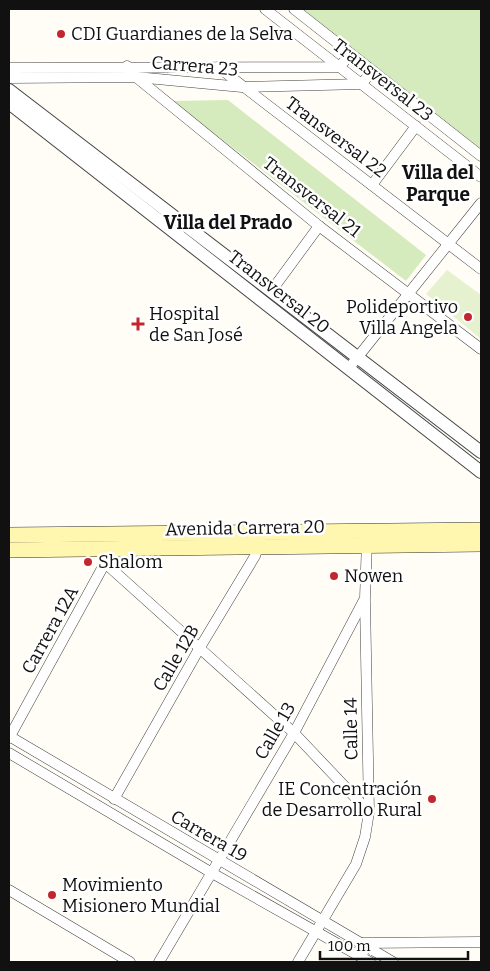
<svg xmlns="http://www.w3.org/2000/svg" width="490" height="971" font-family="Bitter,serif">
<rect width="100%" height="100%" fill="#fffdf5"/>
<g fill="#d5ebbd">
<polygon points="291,9 481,9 481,149"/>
<polygon points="228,100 426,255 406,281 172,101"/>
</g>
<polygon fill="#e6f2cf" points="447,270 481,295 481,339 426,294"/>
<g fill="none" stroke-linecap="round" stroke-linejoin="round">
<defs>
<g id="minor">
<polyline points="265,9 481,177"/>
<polyline points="294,9 481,156"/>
<polyline points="127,66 136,77 319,226 481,349"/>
<polyline points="218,67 481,269"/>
<polyline points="9,68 339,67 351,54"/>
<polyline points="9,78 136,77 242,87 361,84 373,71"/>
<polyline points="372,185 416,126"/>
<polyline points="272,290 319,226"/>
<polyline points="349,368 481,203"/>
<polyline points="105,563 294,733 369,812"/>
<polyline points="9,736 393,962"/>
<polyline points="9,738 105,563 106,557"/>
<polyline points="9,753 212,873 370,962"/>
<polyline points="114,799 199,649 255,556 260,541"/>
<polyline points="9,890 130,962"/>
<polyline points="360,943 481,942"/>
<polyline points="159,962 294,733 365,598 367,541"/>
<polyline points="298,962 356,864 365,837 369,812 365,601"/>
</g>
<g id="tertiary">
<polyline points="9,90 481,452"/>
<polyline points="9,103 481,472"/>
</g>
<g id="secondary">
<polyline points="9,535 481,530"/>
<polyline points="9,550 481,544"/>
</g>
</defs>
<use href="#minor" stroke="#444" stroke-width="11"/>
<use href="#tertiary" stroke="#444" stroke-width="14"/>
<use href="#secondary" stroke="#333" stroke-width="16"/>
<use href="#minor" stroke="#fff" stroke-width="10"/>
<use href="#tertiary" stroke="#fff" stroke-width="12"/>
<use href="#secondary" stroke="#fff6b0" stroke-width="15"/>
</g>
<g fill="#c4262e" stroke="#fff" stroke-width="2">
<circle cx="61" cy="34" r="5"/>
<circle cx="468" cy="317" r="5"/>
<path d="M135.5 316.5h5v5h5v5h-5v5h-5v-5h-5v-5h5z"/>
<circle cx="88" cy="562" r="5"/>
<circle cx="334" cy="576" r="5"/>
<circle cx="432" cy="799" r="5"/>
<circle cx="52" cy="895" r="5"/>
</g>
<g text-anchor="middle" stroke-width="5" stroke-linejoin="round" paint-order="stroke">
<g font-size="18" fill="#111" stroke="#fff" text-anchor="start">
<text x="71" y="40">CDI Guardianes de la Selva</text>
<text x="458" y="313" text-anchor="end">Polideportivo<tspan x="458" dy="21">Villa Angela</tspan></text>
<text x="149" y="320">Hospital<tspan x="149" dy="21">de San José</tspan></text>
<text x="98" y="568">Shalom</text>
<text x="344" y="582">Nowen</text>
<text x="422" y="795" text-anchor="end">IE Concentración<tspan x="422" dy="21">de Desarrollo Rural</tspan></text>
<text x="62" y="891">Movimiento<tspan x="62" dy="21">Misionero Mundial</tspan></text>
</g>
<g font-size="18" fill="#111" stroke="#fff">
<text transform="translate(195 66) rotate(5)" y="6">Carrera 23</text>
<text transform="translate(383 80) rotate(38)" y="6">Transversal 23</text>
<text transform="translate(336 137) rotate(37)" y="6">Transversal 22</text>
<text transform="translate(312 197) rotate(38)" y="6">Transversal 21</text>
<text transform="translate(279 292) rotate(38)" y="6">Transversal 20</text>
<text transform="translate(245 528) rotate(-1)" y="6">Avenida Carrera 20</text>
<text transform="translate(50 630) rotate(-61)" y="6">Carrera 12A</text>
<text transform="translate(176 658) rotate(-60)" y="6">Calle 12B</text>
<text transform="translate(351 729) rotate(-91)" y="6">Calle 14</text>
<text transform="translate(275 731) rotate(-60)" y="6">Calle 13</text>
<text transform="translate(209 836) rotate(30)" y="6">Carrera 19</text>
</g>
<g font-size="19" font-weight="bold" fill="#111" stroke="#fff">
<text x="438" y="179">Villa del<tspan x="438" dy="22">Parque</tspan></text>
<text x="228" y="229">Villa del Prado</text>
</g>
</g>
<rect width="490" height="971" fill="none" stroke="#111111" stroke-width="20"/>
<path d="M320 951v8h148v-8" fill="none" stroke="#111111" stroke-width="2.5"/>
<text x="328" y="951" font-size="15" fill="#111111" stroke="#ffffff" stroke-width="4" paint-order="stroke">100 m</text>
</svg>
